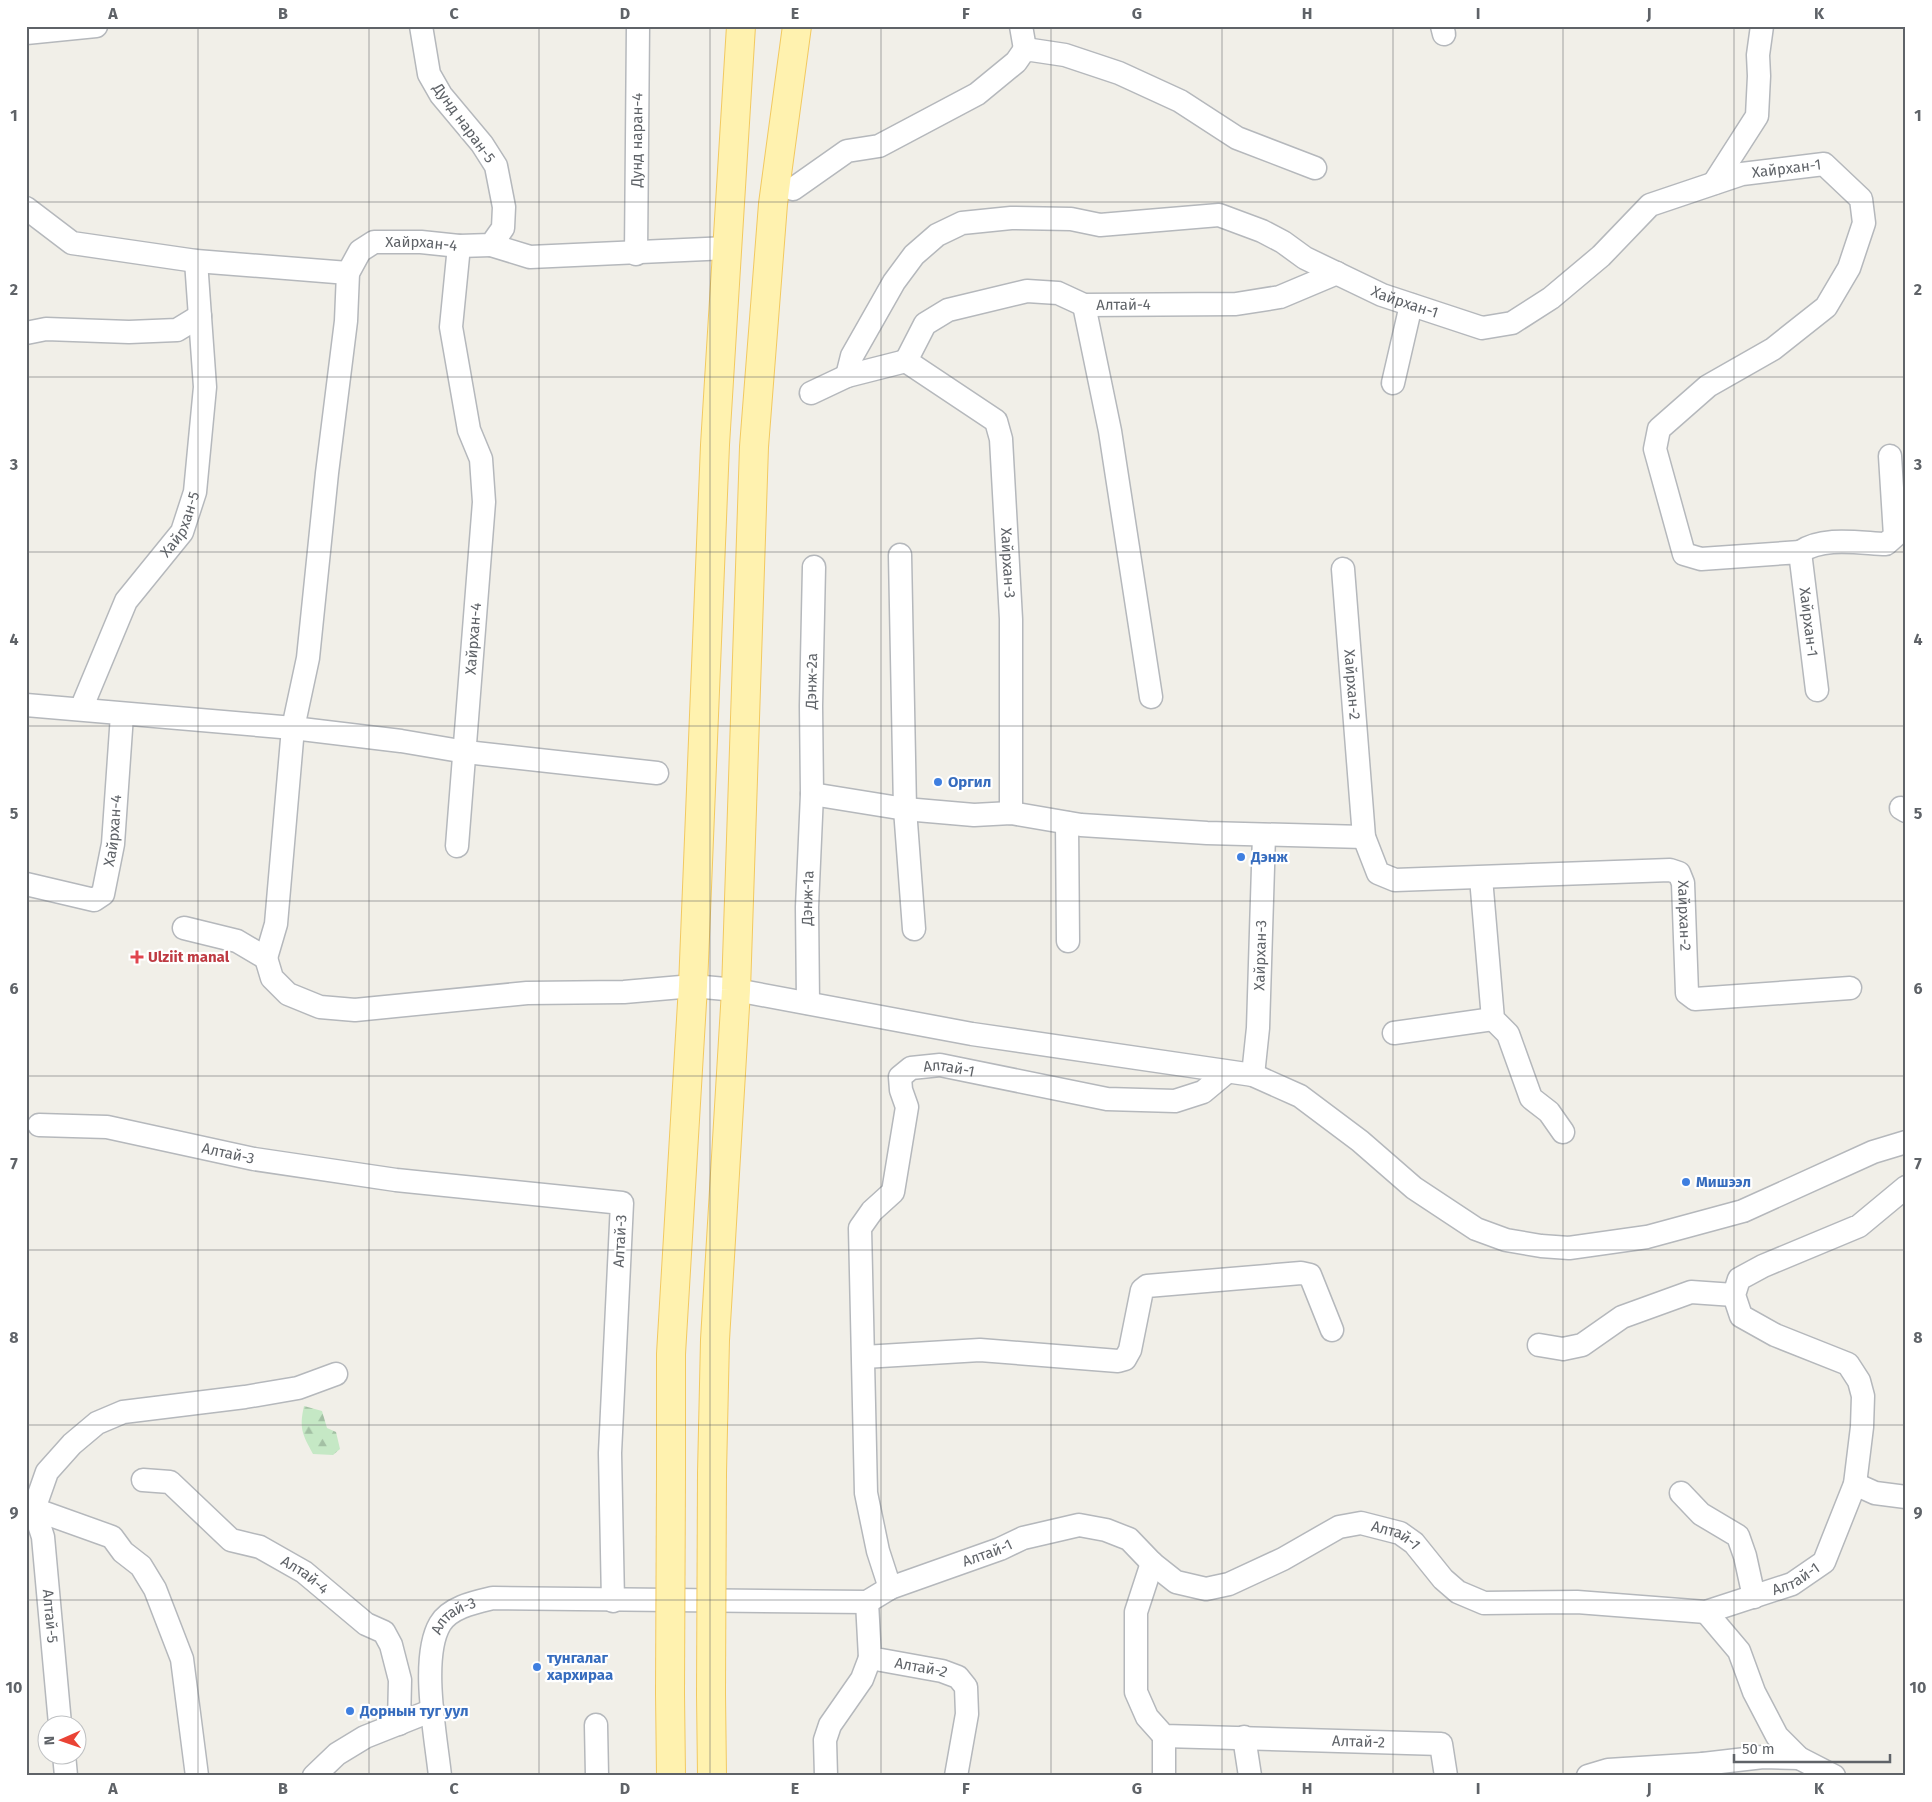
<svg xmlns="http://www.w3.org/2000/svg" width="1932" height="1802" font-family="'Fira Sans',sans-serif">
<defs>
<pattern id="forest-firs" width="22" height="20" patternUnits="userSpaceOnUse" patternTransform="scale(1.25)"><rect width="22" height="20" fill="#c5e8c5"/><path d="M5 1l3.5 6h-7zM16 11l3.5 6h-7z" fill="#a3c0a4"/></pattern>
</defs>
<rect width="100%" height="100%" fill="#f1efe8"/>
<path fill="url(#forest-firs)" d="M 304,1406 L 322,1411 L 327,1428 L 336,1432 L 340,1449 L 333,1455 L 313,1454 C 302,1434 299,1428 304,1406 Z"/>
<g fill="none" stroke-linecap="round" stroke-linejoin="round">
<defs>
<g id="minor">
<polyline points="1021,26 1025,49"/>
<polyline points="1442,26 1444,34"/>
<polyline points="26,33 96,26"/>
<polyline points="1714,183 1757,116 1759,76 1758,55 1762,26"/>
<polyline points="793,189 847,151 879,146 977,94 1016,62 1025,49 1065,55 1119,73 1180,101 1237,138 1315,168"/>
<polyline points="26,208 72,243 196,261 348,273"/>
<polyline points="491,245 530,257 728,248"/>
<path id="s1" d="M 636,254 L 638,26"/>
<polyline points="1084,305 1110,431 1151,697"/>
<polyline points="26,333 46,329 129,332 177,330 200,316"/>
<path id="s2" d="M 906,361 L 996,421 L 1001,439 L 1011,619 L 1011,813"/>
<path id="s3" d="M 906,361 L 925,324 L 948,310 L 1027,291 L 1058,293 L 1084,305 L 1236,304 L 1280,297 L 1337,273"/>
<path id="s4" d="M 847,376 L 852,356 L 894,282 L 914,255 L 937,235 L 962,223 L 1011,218 L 1071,219 L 1100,225 L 1219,215 L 1262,231 L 1283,242 L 1305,258 L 1382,295 L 1482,328 L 1512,323 L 1551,298 L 1601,256 L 1650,205 L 1742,174 L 1824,164 L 1861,199 L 1864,223 L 1849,268 L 1826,307 L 1773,349 L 1708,386 L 1659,429 L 1655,449 L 1684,554 L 1701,559 L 1800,552 L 1817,690"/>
<polyline points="1393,383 1411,305"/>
<polyline points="811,393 847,376 906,361"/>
<path d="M 1800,552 C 1823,536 1859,543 1886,544 L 1895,536 L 1890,456"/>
<polyline points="900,555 905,809 914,929"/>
<path id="s5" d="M 1343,569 L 1364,837 L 1378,873 L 1395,880 L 1670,870 L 1679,873 L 1683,883 L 1687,993 L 1695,999 L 1850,988"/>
<polyline points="26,705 293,728 401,741 466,752 657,773"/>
<path id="s6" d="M 81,709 L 126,601 L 182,532 L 195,492 L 205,387 L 196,261"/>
<polyline points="812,794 905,809 974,815 1011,813 1081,825 1207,833 1364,837"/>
<polyline points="1901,808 1906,811"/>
<polyline points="1067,823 1068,941"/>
<path id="s7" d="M 457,846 L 484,502 L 481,459 L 469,430 L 451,327 L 459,246"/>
<polyline points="1481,878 1493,1019 1508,1034 1531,1098 1549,1112 1563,1132"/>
<path id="s8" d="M 26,884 L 94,900 L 103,894 L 113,844 L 122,715"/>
<polyline points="184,928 237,941 266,958"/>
<polyline points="266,958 272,978 288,994 320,1007 355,1010 527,993 624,992 693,986 736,990 972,1034 1253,1075 1300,1096 1360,1141 1414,1188 1476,1229 1506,1240 1541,1246 1569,1248 1647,1237 1743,1211 1873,1152 1906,1142"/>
<path id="s9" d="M 266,958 L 276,924 L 293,728 L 308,658 L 327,473 L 346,321 L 348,273 L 360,251 L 374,242 L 421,242 L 459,246 L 491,245 L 503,228 L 504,207 L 496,166 L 482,144 L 441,95 L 429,74 L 421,26"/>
<path id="s10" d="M 808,1003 L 807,907 L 812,794 L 811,706 L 814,567"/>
<polyline points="1394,1033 1493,1019"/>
<path id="s11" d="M 1253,1075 L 1258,1028 L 1264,835"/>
<path id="s12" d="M 39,1125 L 107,1127 L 254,1159 L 396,1180 L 622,1203 L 610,1453 L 613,1601"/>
<polyline points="1539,1345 1563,1349 1582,1345 1622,1317 1691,1292 1734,1295"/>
<polyline points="864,1357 980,1350 1118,1361 1125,1359 1130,1350 1142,1290 1147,1286 1301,1273 1310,1275 1332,1330"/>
<path id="s13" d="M 143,1480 L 170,1482 L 231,1540 L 260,1547 L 304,1572 L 366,1624 L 384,1632 L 391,1645 L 400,1680 L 399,1724"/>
<polyline points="1855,1484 1875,1493 1906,1497"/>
<polyline points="1681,1493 1701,1514 1738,1536 1745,1556 1754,1597"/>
<polyline points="26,1505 34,1509 112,1537 123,1552 141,1566 155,1589 182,1659 197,1776"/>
<polyline points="34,1509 47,1472 72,1444 97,1423 123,1412 245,1397 298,1388 336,1374"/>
<path id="s14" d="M 34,1509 L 43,1537 L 60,1724"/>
<path id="s15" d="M 1152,1563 L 1136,1612 L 1136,1692 L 1147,1717 L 1164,1736 L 1441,1744 L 1446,1776"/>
<path id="s16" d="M 890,1588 L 878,1551 L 866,1493 L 860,1228 L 872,1211 L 893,1192 L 907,1107 L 901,1090 L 900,1077 L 911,1068 L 940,1065 L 1107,1099 L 1175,1101 L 1203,1092 L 1227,1072"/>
<path id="s17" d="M 867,1602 L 870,1658 L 942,1671 L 958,1677 L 966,1687 L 967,1714 L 956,1776"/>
<polyline points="1706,1612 1739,1651 1754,1692 1777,1736 1799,1758 1834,1776"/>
<polyline points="596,1725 597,1776"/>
<polyline points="1164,1736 1164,1776"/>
<polyline points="1244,1737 1250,1776"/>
<polyline points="64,1754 66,1776"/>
<polyline points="314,1776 337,1754 365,1737 433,1710"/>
<path id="s18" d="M 440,1776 C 436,1737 420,1658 440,1624 C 450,1607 476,1602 493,1598 L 867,1602 L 890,1588 L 1000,1549 L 1023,1538 L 1079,1525 L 1106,1530 L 1129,1539 L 1152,1563 L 1176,1582 L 1206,1589 L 1229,1584 L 1283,1559 L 1339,1527 L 1361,1523 L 1400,1533 L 1414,1543 L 1443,1579 L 1458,1592 L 1484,1603 L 1577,1602 L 1706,1612 L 1792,1584 L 1824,1562 L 1855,1484 L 1862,1427 L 1863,1396 L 1859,1381 L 1848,1364 L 1775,1335 L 1741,1316 L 1734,1295 L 1739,1279 L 1763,1266 L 1859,1226 L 1906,1187"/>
<polyline points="826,1776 825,1740 830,1725 862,1679 870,1658"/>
<polyline points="1588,1776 1608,1770 1703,1764"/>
<polyline points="1697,1776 1703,1764 1763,1757 1799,1758"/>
</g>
<g id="major">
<polyline points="712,1473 715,1340 736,990 754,447 773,204 797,26"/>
<polyline points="671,1474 671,1354 693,986 715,445 741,26"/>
<polyline points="670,1693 671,1776"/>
<polyline points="711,1694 712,1776"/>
</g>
</defs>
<use href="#minor" stroke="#b5b8bc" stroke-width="25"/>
<use href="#major" stroke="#f2c960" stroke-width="30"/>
<use href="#minor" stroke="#fff" stroke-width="22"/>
<use href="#major" stroke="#fff2af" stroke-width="28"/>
<defs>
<g id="major-bridge">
<polyline points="670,1693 671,1474"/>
<polyline points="711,1694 712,1473"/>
</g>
</defs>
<use href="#major-bridge" stroke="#f2c960" stroke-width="30" stroke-linecap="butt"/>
<use href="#major-bridge" stroke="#fff2af" stroke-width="28"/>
</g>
<path fill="none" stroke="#5f6368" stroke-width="1" stroke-opacity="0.55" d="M 198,26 L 198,1776M 369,26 L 369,1776M 539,26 L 539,1776M 710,26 L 710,1776M 881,26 L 881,1776M 1051,26 L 1051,1776M 1222,26 L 1222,1776M 1393,26 L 1393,1776M 1563,26 L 1563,1776M 1734,26 L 1734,1776M 26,202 L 1906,202M 26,377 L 1906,377M 26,552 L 1906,552M 26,726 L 1906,726M 26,901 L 1906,901M 26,1076 L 1906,1076M 26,1250 L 1906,1250M 26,1425 L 1906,1425M 26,1600 L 1906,1600"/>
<g fill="#3f7fe0" stroke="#fff" stroke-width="2">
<circle cx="938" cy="782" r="5"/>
<circle cx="1241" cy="857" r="5"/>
<circle cx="1686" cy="1182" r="5"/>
<circle cx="537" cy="1667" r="5"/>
<circle cx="350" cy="1711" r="5"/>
</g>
<path fill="#e0444e" stroke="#fff" stroke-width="2" d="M134.5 949.5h5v5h5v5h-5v5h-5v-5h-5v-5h5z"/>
<g text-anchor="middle" stroke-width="4.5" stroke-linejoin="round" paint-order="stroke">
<g font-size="15" fill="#5f6368" stroke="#fff">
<text transform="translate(464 123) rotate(54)" y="5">Дунд наран-5</text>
<text dy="5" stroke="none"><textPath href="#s1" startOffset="114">Дунд наран-4</textPath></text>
<text dy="5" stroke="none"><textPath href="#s4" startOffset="1098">Хайрхан-1</textPath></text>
<text dy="5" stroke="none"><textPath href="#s9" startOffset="780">Хайрхан-4</textPath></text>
<text dy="5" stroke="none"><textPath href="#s4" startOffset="662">Хайрхан-1</textPath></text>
<text dy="5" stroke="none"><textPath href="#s3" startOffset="249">Алтай-4</textPath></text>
<text dy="5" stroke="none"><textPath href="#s6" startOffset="212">Хайрхан-5</textPath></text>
<text dy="5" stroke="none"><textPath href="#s2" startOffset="251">Хайрхан-3</textPath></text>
<text dy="5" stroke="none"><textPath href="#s4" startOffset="1828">Хайрхан-1</textPath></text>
<text dy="5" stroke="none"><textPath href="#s7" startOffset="208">Хайрхан-4</textPath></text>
<text dy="5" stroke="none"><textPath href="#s10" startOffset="322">Дэнж-2а</textPath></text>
<text dy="5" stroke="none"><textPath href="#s5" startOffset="116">Хайрхан-2</textPath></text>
<text dy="5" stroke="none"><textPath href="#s8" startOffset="145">Хайрхан-4</textPath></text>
<text dy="5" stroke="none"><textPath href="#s10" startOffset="105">Дэнж-1а</textPath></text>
<text dy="5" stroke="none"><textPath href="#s5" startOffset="654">Хайрхан-2</textPath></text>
<text dy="5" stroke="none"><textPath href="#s11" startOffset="120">Хайрхан-3</textPath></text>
<text dy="5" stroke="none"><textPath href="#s16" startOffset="582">Алтай-1</textPath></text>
<text dy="5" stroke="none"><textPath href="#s12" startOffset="192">Алтай-3</textPath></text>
<text transform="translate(620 1241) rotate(-87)" y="5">Алтай-3</text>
<text dy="5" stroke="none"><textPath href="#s18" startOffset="1169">Алтай-1</textPath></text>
<text dy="5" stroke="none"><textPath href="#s18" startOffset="719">Алтай-1</textPath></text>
<text dy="5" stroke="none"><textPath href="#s13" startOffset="194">Алтай-4</textPath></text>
<text dy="5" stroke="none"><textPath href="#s18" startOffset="1602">Алтай-1</textPath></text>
<text dy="5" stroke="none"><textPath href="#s14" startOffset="109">Алтай-5</textPath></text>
<text dy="5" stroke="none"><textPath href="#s18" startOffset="170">Алтай-3</textPath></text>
<text dy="5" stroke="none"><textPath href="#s17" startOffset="108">Алтай-2</textPath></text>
<text dy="5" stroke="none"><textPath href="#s15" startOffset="379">Алтай-2</textPath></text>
</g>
<g font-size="15" font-weight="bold" fill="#366cbe" stroke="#fff" text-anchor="start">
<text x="948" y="787">Оргил</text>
<text x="1251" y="862">Дэнж</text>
<text x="1696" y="1187">Мишээл</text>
<text x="547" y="1663">тунгалаг<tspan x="547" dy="17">хархираа</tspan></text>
<text x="360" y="1716">Дорнын туг уул</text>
</g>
<g font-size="15" font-weight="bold" fill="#be3a42" stroke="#fff" text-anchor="start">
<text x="148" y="962">Ulziit manal</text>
</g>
</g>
<rect width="1932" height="1802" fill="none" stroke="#ffffff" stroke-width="55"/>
<g transform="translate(62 1740) rotate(268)"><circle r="24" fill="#ffffff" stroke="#bfc1c3"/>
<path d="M0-4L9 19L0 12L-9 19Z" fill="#ea4335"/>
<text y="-8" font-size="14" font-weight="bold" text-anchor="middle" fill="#5f6368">N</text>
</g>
<path d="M1734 1754v8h156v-8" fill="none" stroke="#5f6368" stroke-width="2.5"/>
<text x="1742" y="1754" font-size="15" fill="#5f6368" stroke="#ffffff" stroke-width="4" paint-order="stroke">50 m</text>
<rect x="28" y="28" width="1876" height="1746" fill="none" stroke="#5f6368" stroke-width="2"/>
<g font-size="16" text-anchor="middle" font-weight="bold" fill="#5f6368">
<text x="113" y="19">A</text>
<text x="283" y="19">B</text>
<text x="454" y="19">C</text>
<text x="625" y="19">D</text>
<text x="795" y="19">E</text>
<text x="966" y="19">F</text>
<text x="1137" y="19">G</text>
<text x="1307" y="19">H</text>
<text x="1478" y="19">I</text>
<text x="1649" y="19">J</text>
<text x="1819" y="19">K</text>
<text x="14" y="121">1</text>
<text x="1918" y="121">1</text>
<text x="14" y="295">2</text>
<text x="1918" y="295">2</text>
<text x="14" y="470">3</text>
<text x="1918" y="470">3</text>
<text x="14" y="645">4</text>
<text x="1918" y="645">4</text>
<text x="14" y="819">5</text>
<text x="1918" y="819">5</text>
<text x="14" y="994">6</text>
<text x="1918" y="994">6</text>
<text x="14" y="1169">7</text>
<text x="1918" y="1169">7</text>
<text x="14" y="1343">8</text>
<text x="1918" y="1343">8</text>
<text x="14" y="1518">9</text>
<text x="1918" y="1518">9</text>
<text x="14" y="1693">10</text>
<text x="1918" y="1693">10</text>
<text x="113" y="1794">A</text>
<text x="283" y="1794">B</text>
<text x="454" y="1794">C</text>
<text x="625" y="1794">D</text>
<text x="795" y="1794">E</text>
<text x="966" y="1794">F</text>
<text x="1137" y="1794">G</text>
<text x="1307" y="1794">H</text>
<text x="1478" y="1794">I</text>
<text x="1649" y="1794">J</text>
<text x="1819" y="1794">K</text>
</g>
</svg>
